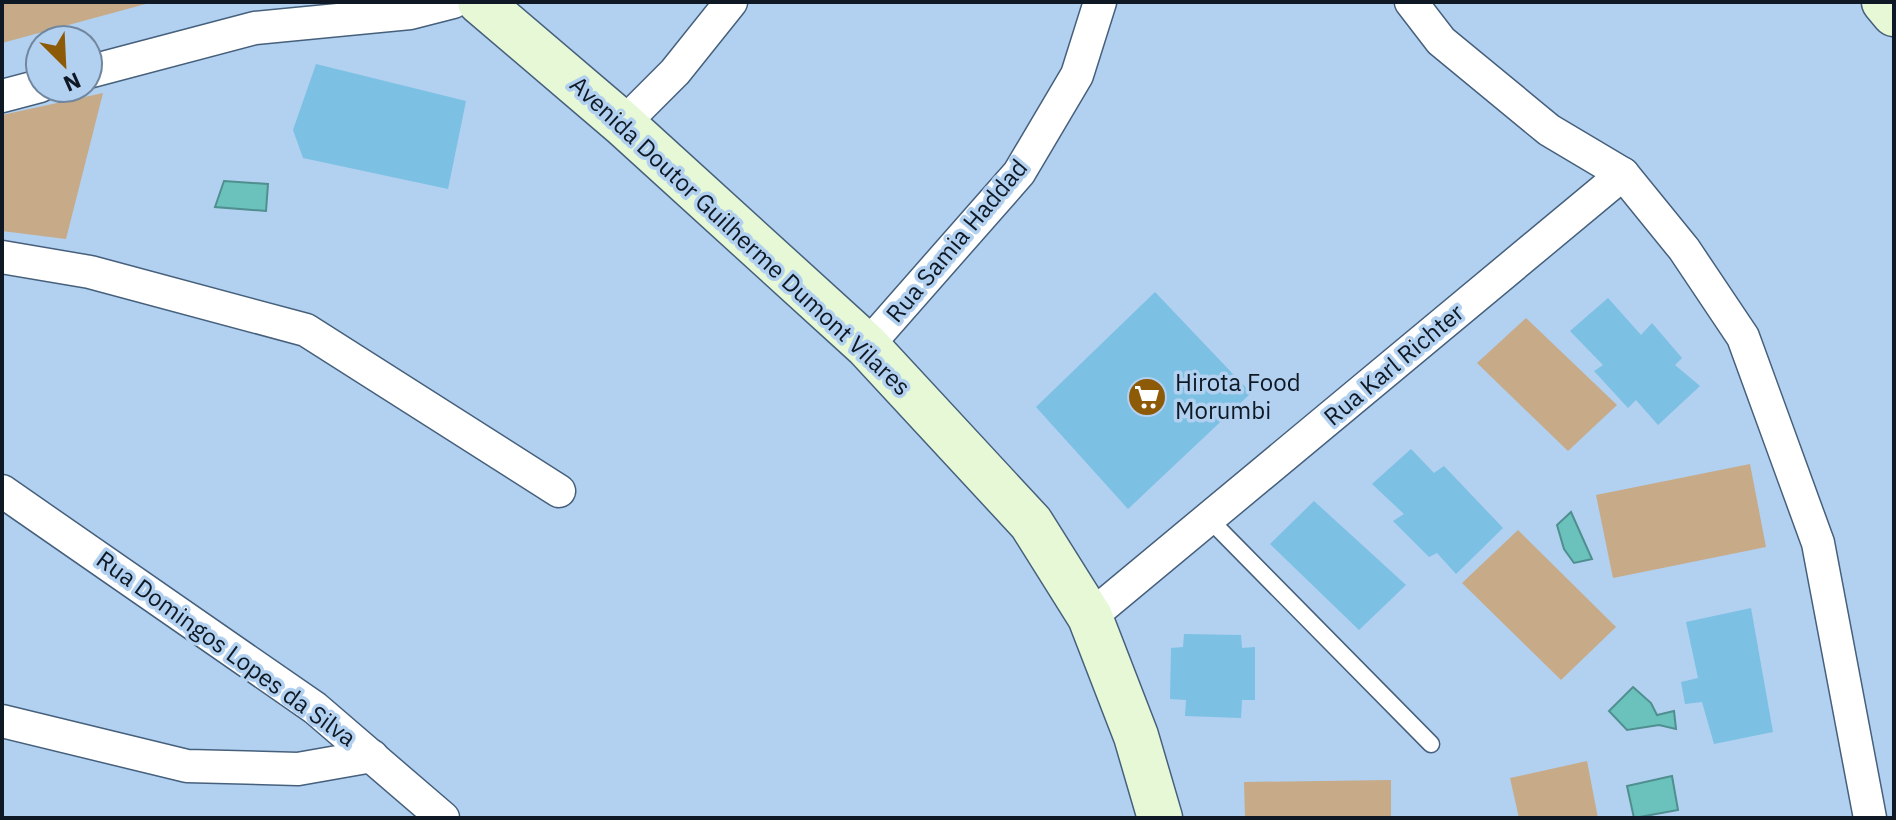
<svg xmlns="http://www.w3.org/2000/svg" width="1896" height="820" font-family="'IBM Plex Sans',sans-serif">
<rect width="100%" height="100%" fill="#b2d0f0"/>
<g fill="#c7aa87">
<polygon points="2,2 153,2 2,43"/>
<polygon points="103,93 66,239 2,231 2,115"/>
<polygon points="1526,318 1617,405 1568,451 1477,363"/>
<polygon points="1750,464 1766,547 1613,578 1596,495"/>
<polygon points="1518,530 1616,627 1561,680 1462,583"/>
<polygon points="1587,761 1598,818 1519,818 1510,778"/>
<polygon points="1391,780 1391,818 1245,818 1244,782"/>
</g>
<g fill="#6bc2bd" stroke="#4f8f8f" stroke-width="2">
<polygon points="224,181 268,184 266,211 215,207"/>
<polygon points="1571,512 1592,559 1574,563 1564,549 1557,525"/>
<polygon points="1633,687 1651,703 1657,715 1674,711 1676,729 1659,725 1627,730 1609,711"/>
<polygon points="1672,776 1678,810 1634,818 1627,786"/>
</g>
<g fill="#7cc0e3">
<polygon points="316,64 466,101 448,189 303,158 293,130"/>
<polygon points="1155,292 1251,393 1128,509 1036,407"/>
<polygon points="1608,298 1641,335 1652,323 1682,358 1675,365 1700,386 1658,425 1636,400 1628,408 1594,371 1603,365 1570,331"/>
<polygon points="1411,449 1434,473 1444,466 1503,528 1456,574 1437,553 1429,557 1393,521 1404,514 1372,484"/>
<polygon points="1314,501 1406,585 1359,630 1270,544"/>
<polygon points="1751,608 1773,732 1714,744 1702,702 1685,704 1681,682 1698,678 1686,622"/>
<polygon points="1184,634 1241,635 1242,648 1255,647 1255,700 1242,700 1241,718 1185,716 1186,700 1170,699 1171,648 1183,647"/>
</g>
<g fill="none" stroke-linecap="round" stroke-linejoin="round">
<defs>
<polyline id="lane" points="1209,519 1431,744"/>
<g id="street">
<polyline points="1411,2 1441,41 1549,130 1623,174 1684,249 1743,337 1818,543 1870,818"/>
<polyline points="88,72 255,28 410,13 453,2"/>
<polyline points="2,96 40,86"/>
<polyline points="623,124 675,72 731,2"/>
<polyline points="2,257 90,272 306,330 559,491"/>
<polyline points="867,346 1019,173 1077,75 1100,2"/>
<polyline points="2,491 315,708 443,818"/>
<polyline points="1090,617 1623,174"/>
<polyline points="2,721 187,766 298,769 372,756"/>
</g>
<g id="secondary">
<polyline points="480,2 623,124 867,346 1031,523 1090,617 1136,736 1160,818"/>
<polyline points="1884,2 1894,14"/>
</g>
</defs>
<use href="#lane" stroke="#46607c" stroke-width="19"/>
<use href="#street" stroke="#46607c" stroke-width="35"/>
<use href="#secondary" stroke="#46607c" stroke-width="47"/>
<use href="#lane" stroke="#fff" stroke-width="16"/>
<use href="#street" stroke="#fff" stroke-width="32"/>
<use href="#secondary" stroke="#e7f8d6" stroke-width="44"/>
</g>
<defs>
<symbol id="supermarket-disc" viewBox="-11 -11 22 22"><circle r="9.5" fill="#8d5b08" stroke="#b2d0f0"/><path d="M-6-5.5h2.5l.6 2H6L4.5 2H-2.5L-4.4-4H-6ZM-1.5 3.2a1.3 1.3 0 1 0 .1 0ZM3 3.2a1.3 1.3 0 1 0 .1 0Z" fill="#fff"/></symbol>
</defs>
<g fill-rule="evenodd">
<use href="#supermarket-disc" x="1125" y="375" width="44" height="44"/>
</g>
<g text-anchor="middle" stroke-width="7" stroke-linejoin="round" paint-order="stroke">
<g font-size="24" fill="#0f1925" stroke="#b2d0f0">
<text transform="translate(740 236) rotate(43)" y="8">Avenida Doutor Guilherme Dumont Vilares</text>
<text transform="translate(957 241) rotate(-50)" y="8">Rua Samia Haddad</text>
<text transform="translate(1394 365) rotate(-40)" y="8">Rua Karl Richter</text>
<text transform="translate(226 649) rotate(36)" y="8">Rua Domingos Lopes da Silva</text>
</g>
<g font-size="24" fill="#0f1925" stroke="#b2d0f0" text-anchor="start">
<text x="1175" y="391">Hirota Food<tspan x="1175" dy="28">Morumbi</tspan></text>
</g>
</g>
<rect width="1896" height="820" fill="none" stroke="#0f1925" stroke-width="8"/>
<g transform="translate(64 64) rotate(156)"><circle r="38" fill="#b2d0f0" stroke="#71879f" stroke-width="2"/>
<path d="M0-6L14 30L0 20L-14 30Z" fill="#8d5b08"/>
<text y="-12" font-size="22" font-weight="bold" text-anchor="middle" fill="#0f1925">N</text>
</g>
</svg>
